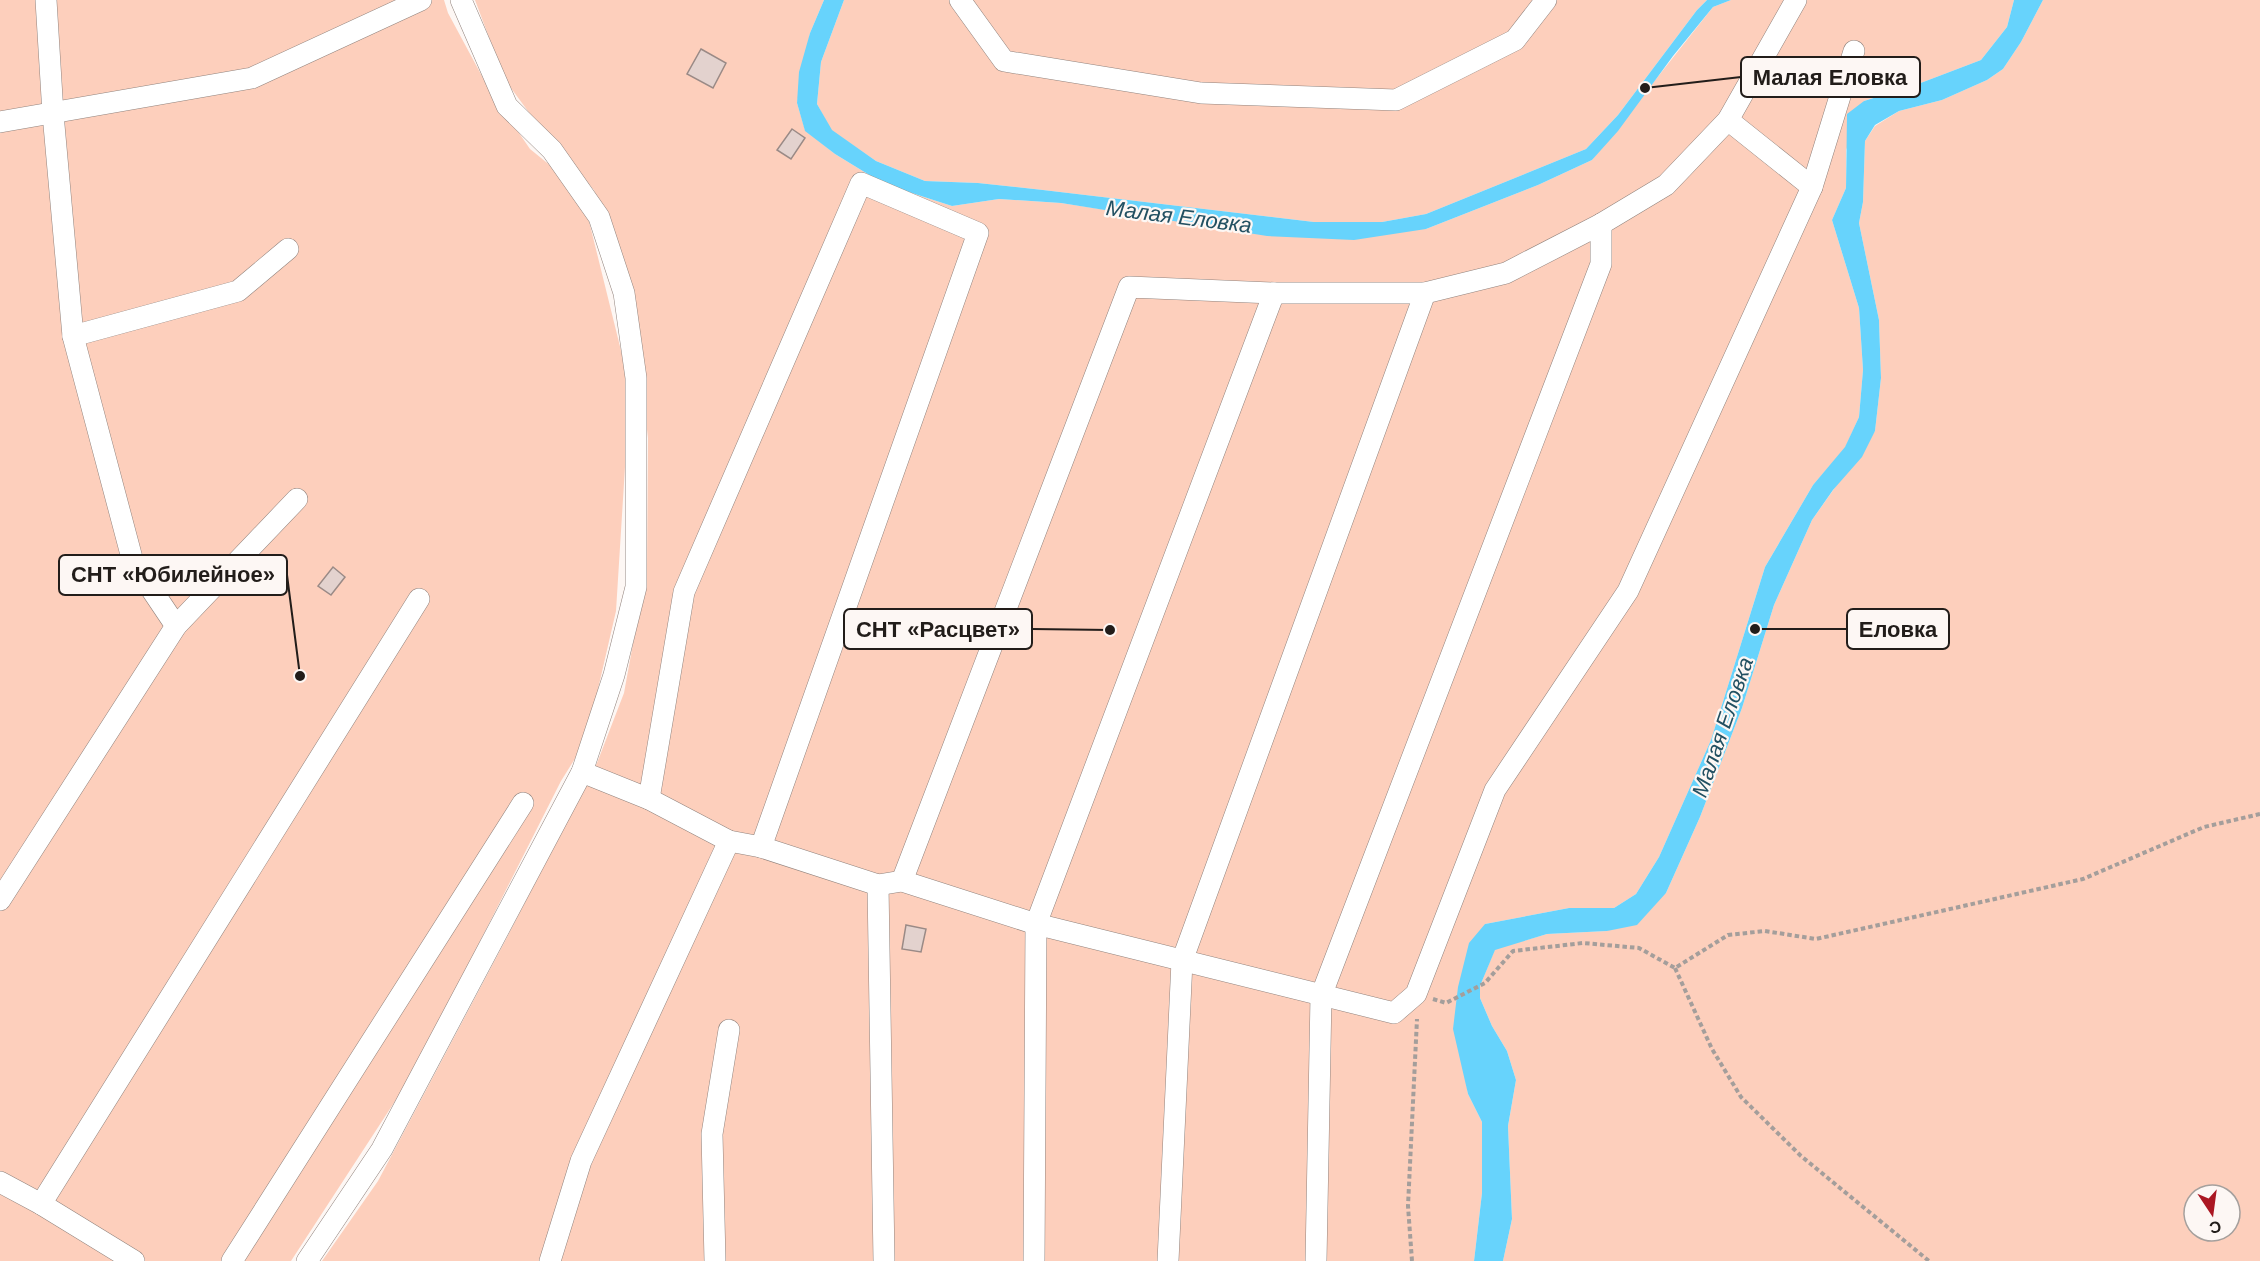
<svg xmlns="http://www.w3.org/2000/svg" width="2260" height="1261" font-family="Helvetica,sans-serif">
<rect width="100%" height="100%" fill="#fdf7f4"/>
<g fill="#fdcfbc" fill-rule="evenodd">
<polygon points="0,0 444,0 448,13 490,91 530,149 562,175 588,217 630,387 616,611 586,741 561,781 414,1072 291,1261 0,1261"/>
<polygon points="475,0 824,0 810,33 797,103 805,130 835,154 884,184 952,206 999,199 1061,203 1198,224 1426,229 1538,185 1592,160 1713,7 1731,0 2014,0 2007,27 1981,60 1918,84 1864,101 1846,150 1846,188 1832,220 1859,308 1863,370 1859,417 1845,448 1813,485 1765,567 1711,740 1659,857 1636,894 1614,908 1569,908 1485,924 1465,1076 1468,1094 1482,1122 1483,1145 1482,1193 1474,1261 322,1261 378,1181 504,943 597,763 624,693 647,567 648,438 631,291 594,190 547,137 505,80"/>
<polygon points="844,0 1707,0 1697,10 1618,115 1586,149 1426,214 1382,222 1314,222 1043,190 978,183 925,181 876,161 831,130 817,104 821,62"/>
<path d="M 2043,0 L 2260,0 L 2260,1261 L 1503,1261 L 1512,1219 L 1508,1126 L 1516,1080 L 1507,1051 L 1492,1026 L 1480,998 L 1480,986 L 1495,949 L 1547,934 L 1607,931 L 1666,893 L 1700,817 L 1742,708 L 1774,605 L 1812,520 L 1875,431 L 1881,378 L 1879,320 L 1859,223 L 1863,202 L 1865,141 L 1875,126 L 1899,111 L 1942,100 L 1987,80 L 2003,69 L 2021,42 ZM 2194,1195 L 2230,1195 L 2230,1231 L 2194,1231 Z"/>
</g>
<g fill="#67d3fc">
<polygon points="824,0 844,0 821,62 817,104 832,130 876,161 925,181 978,183 1043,190 1314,222 1382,222 1426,214 1586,149 1618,115 1697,10 1707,0 1731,0 1713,7 1673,56 1618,131 1592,160 1538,185 1426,229 1354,240 1267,236 1061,203 999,199 952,206 884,184 835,154 805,131 797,103 799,72 810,33"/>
<polygon points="2014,0 2043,0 2021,42 2003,69 1987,80 1942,100 1899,111 1875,125 1865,141 1863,202 1859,223 1879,320 1881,378 1875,431 1862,457 1833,490 1812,520 1774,605 1742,708 1700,817 1666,893 1637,925 1607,931 1547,934 1495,950 1480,986 1480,998 1492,1026 1507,1051 1516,1080 1508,1126 1512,1219 1503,1261 1474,1261 1482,1193 1482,1122 1468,1094 1453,1029 1458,987 1469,943 1485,924 1569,908 1614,908 1636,894 1659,857 1711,740 1765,567 1813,485 1845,447 1859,417 1863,370 1859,308 1832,220 1846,188 1847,114 1864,101 1918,84 1981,60 2007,27"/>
</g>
<g fill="#e3d2ce" stroke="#9a8a86" stroke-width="1.5">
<polygon points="701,49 726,63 713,88 687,74"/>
<polygon points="792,129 805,138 791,159 777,150"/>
<polygon points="333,567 345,577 331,595 318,586"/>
<polygon points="906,925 926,929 921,952 902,949"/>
</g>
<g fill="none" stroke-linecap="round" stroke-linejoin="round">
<defs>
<g id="minor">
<polyline points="46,0 53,114 73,336 133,562 176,626"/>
<polyline points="960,0 1004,61 1201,93 1396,100 1515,40 1546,0"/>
<polyline points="1728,120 1812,187"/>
<polyline points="0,122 252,78 421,0"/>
<polyline points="73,336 238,291 288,249"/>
<polyline points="582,772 649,799 729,841 761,847 878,885 902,881 1036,924 1394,1013 1416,994 1495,790 1628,591 1812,187 1854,51"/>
<polyline points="649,799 684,592 861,183 978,233 761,847"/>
<polyline points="902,881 1129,287 1274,293 1425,293 1506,273 1601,224 1666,185 1728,120 1796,0"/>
<polyline points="878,885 884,1261"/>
<polyline points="0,900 176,626 297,499"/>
<polyline points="0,1182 41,1204 134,1261"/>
<polyline points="41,1204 419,599"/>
<polyline points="232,1261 523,803"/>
<polyline points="307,1261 382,1149 582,772 614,675 636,587 636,378 624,293 599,217 552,150 507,106 461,0"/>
<polyline points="550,1261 581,1161 729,841"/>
<polyline points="715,1261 712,1134 729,1030"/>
<polyline points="1034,1261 1036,924 1274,293"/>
<polyline points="1168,1261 1182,961 1425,293"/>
<polyline points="1316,1261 1321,996 1601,264 1601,224"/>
</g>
</defs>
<use href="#minor" stroke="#91837d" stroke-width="22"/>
<g stroke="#a49e9b" stroke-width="4" stroke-dasharray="4.5 3" stroke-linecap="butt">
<polyline points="1675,968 1712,1049 1741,1097 1801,1156 1929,1261"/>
<polyline points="1433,999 1446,1003 1485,983 1513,951 1583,943 1639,948 1675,968 1728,935 1765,931 1816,939 1959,907 2083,879 2204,827 2260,814"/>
<polyline points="1412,1261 1408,1206 1417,1019"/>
</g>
<use href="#minor" stroke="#fff" stroke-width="21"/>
</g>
<g text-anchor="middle" stroke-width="4.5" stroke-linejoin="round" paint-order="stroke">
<g font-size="22" font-style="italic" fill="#225062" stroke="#fdf7f4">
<text transform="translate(1179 216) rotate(7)" y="8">Малая Еловка</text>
<text transform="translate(1722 727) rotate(-71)" y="8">Малая Еловка</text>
</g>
</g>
<path fill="none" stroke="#221d1a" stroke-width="2" d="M1645 88L1741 77M300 676L287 575M1755 629L1847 629M1110 630L1032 629"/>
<g fill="#221d1a" stroke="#fdf7f4" stroke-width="2">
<circle cx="1645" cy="88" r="6"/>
<circle cx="300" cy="676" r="6"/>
<circle cx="1755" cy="629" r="6"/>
<circle cx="1110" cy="630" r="6"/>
</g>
<g fill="#fdf7f4" stroke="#221d1a" stroke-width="2">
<rect x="1741" y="57" width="179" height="40" rx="6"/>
<rect x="59" y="555" width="228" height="40" rx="6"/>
<rect x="1847" y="609" width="102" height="40" rx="6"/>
<rect x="844" y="609" width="188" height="40" rx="6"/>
</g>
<g font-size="22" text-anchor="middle" font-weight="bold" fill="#221d1a">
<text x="1830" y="85">Малая Еловка</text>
<text x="173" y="582">СНТ «Юбилейное»</text>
<text x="1898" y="637">Еловка</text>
<text x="938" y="637">СНТ «Расцвет»</text>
</g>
<g transform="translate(2212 1213) rotate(167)"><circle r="28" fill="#fdf7f4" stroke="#a5a09d" stroke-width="1.5"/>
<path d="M0-4.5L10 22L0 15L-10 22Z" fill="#ab1722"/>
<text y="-9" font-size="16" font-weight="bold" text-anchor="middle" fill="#221d1a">С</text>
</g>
</svg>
